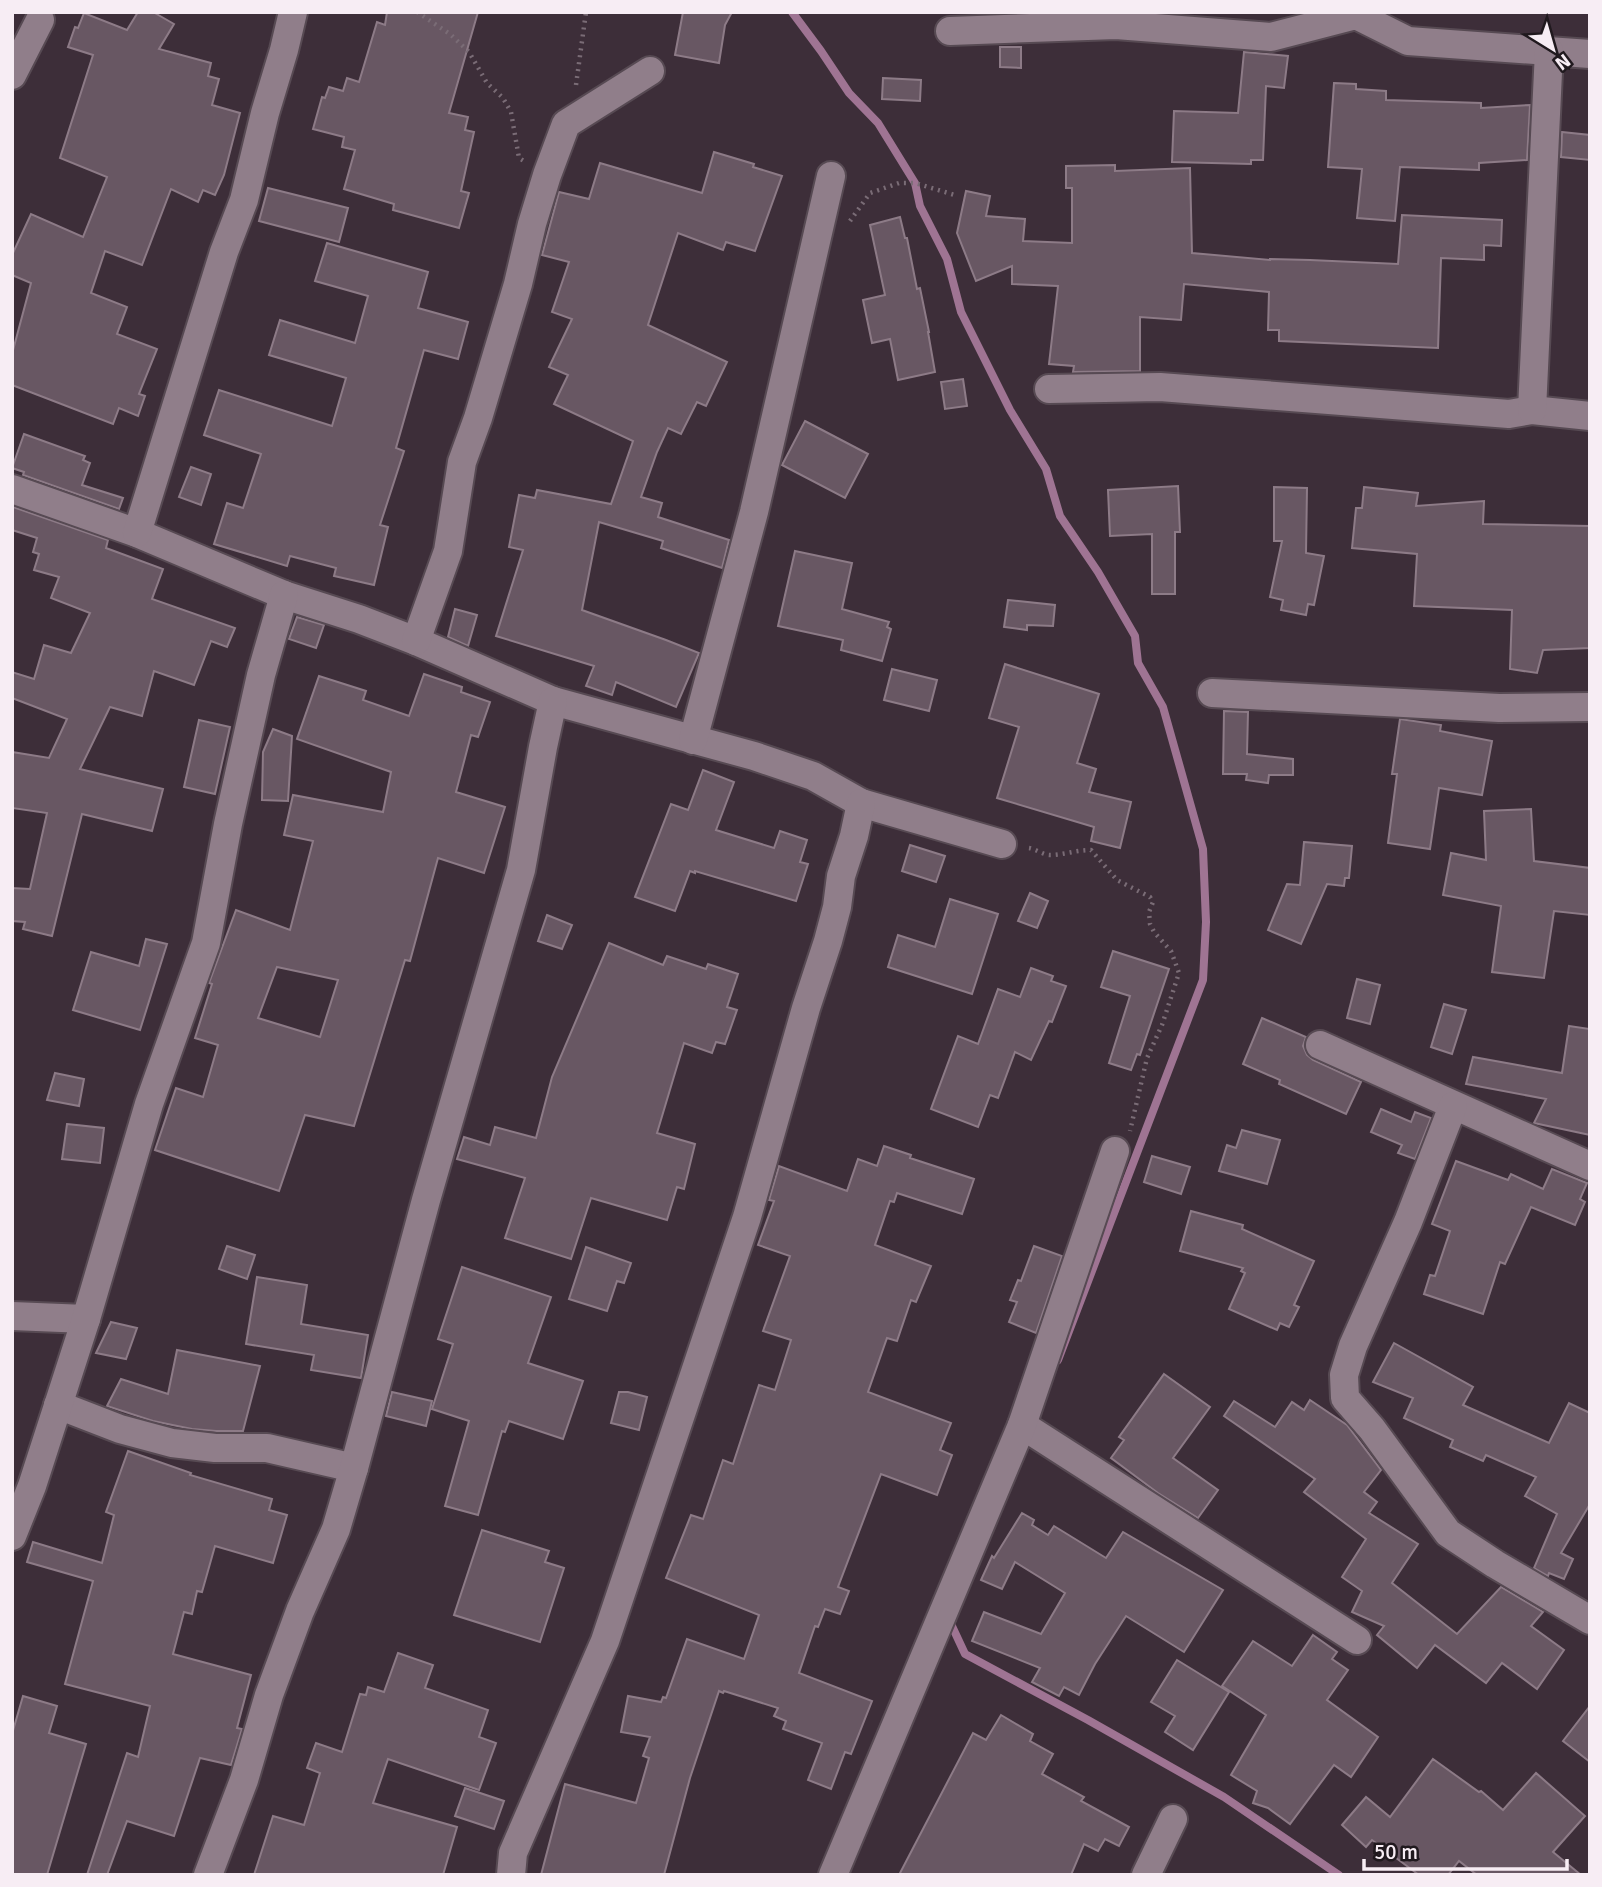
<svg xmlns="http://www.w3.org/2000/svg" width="1602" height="1887" font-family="Signika,sans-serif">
<rect width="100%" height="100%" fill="#3d2e39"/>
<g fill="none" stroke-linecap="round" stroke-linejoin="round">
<g stroke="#9f7493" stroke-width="8">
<polyline points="792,12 821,51 849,93 878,123 915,183 920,206 947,259 961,312 1010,410 1046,469 1060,516 1098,572 1135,636 1138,663 1163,707 1203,849 1206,922 1203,980 1058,1360"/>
<polyline points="953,1619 951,1624 965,1654 1088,1720 1224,1797 1339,1875"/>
</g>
</g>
<g fill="#685763" stroke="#8d7b87" stroke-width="2" fill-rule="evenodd">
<polygon points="138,12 153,12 174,24 159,49 211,63 208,76 219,79 212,105 240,113 224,175 215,195 203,190 198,202 171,189 142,265 105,251 91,293 127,307 117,334 157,349 139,394 145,396 138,416 119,408 113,424 12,385 12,354 31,283 12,275 12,255 31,214 83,237 107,177 60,158 93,55 68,47 75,27 78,28 84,13 127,30"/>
<polygon points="387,12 478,12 449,113 468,117 465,130 474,132 461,191 469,193 459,228 393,210 394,204 344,189 355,150 342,147 344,137 313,129 322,97 325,98 329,87 343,91 347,78 359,82 377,22 385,25"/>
<polygon points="683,12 732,12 725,25 719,63 675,55"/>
<polygon points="1000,47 1021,47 1021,68 1000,67"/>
<polygon points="1244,52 1288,56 1284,88 1266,86 1263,160 1251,160 1251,164 1172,162 1174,111 1238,113"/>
<polygon points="883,78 921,80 920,101 882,99"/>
<polygon points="1334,83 1356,84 1356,89 1386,91 1386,100 1481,103 1481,108 1530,105 1527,160 1479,163 1479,170 1400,167 1395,221 1357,218 1362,169 1328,167"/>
<polygon points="1562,132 1590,135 1590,160 1561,157"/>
<polygon points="714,152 754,164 753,167 782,176 755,251 726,242 723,250 678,233 648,325 727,362 706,406 697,402 681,434 668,428 657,452 641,497 662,503 658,517 729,540 722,568 661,548 663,541 599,522 582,610 666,640 699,653 676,707 616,682 612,695 586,686 594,666 496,636 523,550 509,547 519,495 535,498 537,490 611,504 633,441 554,404 568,375 549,367 572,319 552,312 569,262 542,255 559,192 589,199 600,163 702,193"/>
<polygon points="1115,165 1115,171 1190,168 1192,253 1270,260 1270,259 1310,260 1398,264 1402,215 1502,220 1501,246 1484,245 1484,260 1441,258 1438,348 1279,341 1279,330 1268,330 1269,292 1184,284 1181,320 1140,317 1140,371 1073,372 1074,366 1049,364 1058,286 1012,284 1012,266 976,281 957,233 966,191 990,196 986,216 1025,219 1023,241 1072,243 1072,188 1066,188 1066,166"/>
<polygon points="268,188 348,208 339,242 259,221"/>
<polygon points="900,217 905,238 907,238 917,289 920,288 929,332 928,332 935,372 898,380 890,339 872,343 863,300 885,295 870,225"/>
<polygon points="327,243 428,272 418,308 468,322 458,359 424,350 396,448 404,451 380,525 388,527 374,585 334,576 336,568 290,556 287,566 214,544 227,503 243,508 261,454 204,435 219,390 332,426 346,378 269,355 280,320 355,343 368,296 315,281"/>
<polygon points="963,379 967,406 945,409 941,382"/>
<polygon points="805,421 868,454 845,498 782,465"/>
<polygon points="24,434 85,456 83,460 90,463 82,485 123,498 119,509 23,475 24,472 12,468"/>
<polygon points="191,467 211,474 201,505 179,497"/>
<polygon points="1178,486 1180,532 1175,532 1175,594 1152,594 1152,534 1110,536 1108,490"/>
<polygon points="1274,487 1307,488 1306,553 1324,556 1314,605 1308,604 1306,615 1281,610 1283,600 1270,597 1282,541 1274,541"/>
<polygon points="1364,487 1418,493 1416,506 1484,501 1483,524 1590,526 1590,648 1543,650 1537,673 1510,669 1512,610 1414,606 1417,554 1352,548 1356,508 1362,508"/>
<polygon points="13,507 108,540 106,548 163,569 152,599 235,628 227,647 211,641 194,685 154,671 142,716 110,707 80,769 163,789 152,831 82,814 52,936 23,929 25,922 12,921 12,888 30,889 47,813 12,808 12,752 49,758 67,719 12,698 12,672 34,679 44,645 71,653 90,613 51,598 59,577 34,570 39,554 33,552 37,538 12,530"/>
<polygon points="795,551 852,563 842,609 889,622 887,627 891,629 882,661 841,650 843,640 778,626"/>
<polygon points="1008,600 1055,605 1053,626 1027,625 1027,630 1004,627"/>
<polygon points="455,609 477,615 468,646 448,637"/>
<polygon points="297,617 324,625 316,648 289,639"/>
<polygon points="1005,664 1099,694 1077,763 1096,769 1089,792 1131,802 1120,848 1091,841 1094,827 997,798 1019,727 989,718"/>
<polygon points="892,669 937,680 929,711 884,700"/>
<path d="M 424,674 L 462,687 L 461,692 L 490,702 L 478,737 L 471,735 L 456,792 L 505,807 L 484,873 L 438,858 L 410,961 L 405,960 L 354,1126 L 305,1115 L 279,1191 L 155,1150 L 176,1088 L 203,1097 L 218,1045 L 195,1038 L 212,984 L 209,983 L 236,910 L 290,930 L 313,841 L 284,835 L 293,795 L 383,812 L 391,772 L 297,739 L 319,676 L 366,691 L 363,700 L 409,716 ZM 277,967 L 338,980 L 320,1037 L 258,1018 Z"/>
<polygon points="1224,711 1248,712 1247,754 1293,759 1293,775 1269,775 1268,783 1246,780 1247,774 1223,774"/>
<polygon points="1400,719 1441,725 1440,731 1492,741 1482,795 1439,788 1430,849 1388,843 1397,774 1392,774"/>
<polygon points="199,720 230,727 215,794 184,787"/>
<polygon points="273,729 292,736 288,801 262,800 263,752"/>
<polygon points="703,770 734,782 716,830 774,848 780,831 807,840 800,862 808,864 796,901 695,871 695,873 690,871 675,911 635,897 671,804 688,810"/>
<polygon points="1531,809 1534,861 1590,868 1590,915 1554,911 1544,978 1492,972 1501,906 1443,895 1451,853 1486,860 1484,811"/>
<polygon points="1304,842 1352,846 1349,878 1345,878 1344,886 1327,884 1301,944 1268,930 1287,884 1300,885"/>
<polygon points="910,845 945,856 936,882 902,871"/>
<polygon points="1030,893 1048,901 1037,928 1018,921"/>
<polygon points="950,899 998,914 972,994 888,967 898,935 935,947"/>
<polygon points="547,915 572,925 562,949 538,941"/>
<polygon points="146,939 167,944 140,1030 73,1010 91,952 139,966"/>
<polygon points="609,943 663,965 667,956 706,969 708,964 738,974 727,1007 737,1010 725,1044 716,1042 712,1053 684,1043 657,1133 695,1144 684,1189 677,1187 667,1220 591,1198 571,1259 505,1238 525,1178 457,1159 464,1137 490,1145 495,1127 536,1138 552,1077"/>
<polygon points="1113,951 1169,969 1140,1055 1137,1054 1131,1070 1109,1063 1130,996 1101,987"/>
<polygon points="1031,968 1053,976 1051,981 1066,986 1052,1022 1049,1021 1031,1060 1015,1052 998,1098 990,1095 978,1127 931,1109 958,1036 978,1044 998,989 1020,997"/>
<polygon points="1357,979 1380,985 1370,1024 1347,1018"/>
<polygon points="1444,1004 1466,1010 1452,1054 1431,1047"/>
<polygon points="1262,1018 1306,1037 1303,1046 1307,1055 1313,1060 1361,1082 1346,1114 1279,1084 1280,1080 1243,1064"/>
<polygon points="1569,1026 1590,1029 1590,1135 1534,1123 1546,1099 1466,1084 1473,1057 1562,1073"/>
<polygon points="55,1073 84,1079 79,1106 47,1100"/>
<polygon points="1381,1109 1411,1122 1415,1112 1431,1118 1415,1159 1398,1153 1402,1145 1371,1132"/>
<polygon points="67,1124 104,1128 100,1163 62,1159"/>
<polygon points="1242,1130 1280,1140 1267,1184 1219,1171 1227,1145 1236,1148"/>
<polygon points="884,1146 911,1155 910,1158 974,1179 962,1214 897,1193 894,1202 890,1201 875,1245 931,1266 916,1302 911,1300 897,1341 887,1338 868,1392 951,1423 940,1450 952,1455 937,1495 881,1474 838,1587 849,1591 840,1614 825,1609 818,1627 815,1626 799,1673 872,1701 851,1754 845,1752 831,1789 808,1780 822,1743 783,1729 786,1721 774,1716 778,1708 724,1691 723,1693 719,1691 690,1778 664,1875 541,1875 565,1784 636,1803 649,1758 643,1756 650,1737 621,1732 628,1696 661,1702 663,1697 666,1698 687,1639 744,1659 759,1615 666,1578 691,1515 703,1519 723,1460 733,1464 759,1385 775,1390 791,1340 763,1331 790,1256 758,1245 774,1201 769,1200 779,1166 847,1191 858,1159 877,1166"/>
<polygon points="1152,1156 1190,1167 1181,1194 1144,1182"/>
<polygon points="1456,1161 1508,1180 1511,1174 1543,1189 1552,1169 1587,1183 1580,1199 1585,1202 1575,1225 1531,1207 1505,1264 1500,1262 1483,1314 1424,1294 1430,1275 1435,1276 1450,1231 1432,1224"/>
<polygon points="1191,1211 1243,1225 1242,1229 1314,1261 1294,1305 1299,1307 1289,1327 1280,1323 1277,1330 1229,1309 1245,1273 1241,1271 1243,1268 1180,1251"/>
<polygon points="227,1246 255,1255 247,1279 219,1269"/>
<polygon points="1034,1246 1062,1256 1036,1333 1009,1322 1017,1302 1010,1300 1018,1280 1021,1281"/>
<polygon points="586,1247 631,1263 624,1283 617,1281 607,1311 569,1299"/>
<polygon points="462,1267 551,1297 528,1363 583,1381 563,1439 509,1421 505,1432 502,1431 478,1515 445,1506 469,1421 432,1409 453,1344 438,1339"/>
<polygon points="257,1277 307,1285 301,1324 368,1335 361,1378 311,1370 314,1355 246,1344"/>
<polygon points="111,1322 137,1328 126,1359 96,1353"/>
<polygon points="1394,1343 1473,1387 1463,1405 1549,1443 1569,1403 1590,1413 1590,1504 1561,1553 1573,1559 1564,1579 1549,1573 1548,1576 1534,1568 1557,1514 1525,1496 1536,1477 1486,1455 1483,1461 1450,1447 1453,1440 1404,1418 1413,1398 1373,1382"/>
<polygon points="177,1350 260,1366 243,1431 216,1431 192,1429 153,1421 107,1406 121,1379 168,1394"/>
<polygon points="1164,1374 1210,1407 1173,1458 1218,1490 1198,1518 1158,1493 1111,1458 1124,1440 1119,1437"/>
<polygon points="392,1392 432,1401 426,1426 386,1416"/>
<polygon points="619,1392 628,1392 647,1397 639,1430 611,1423"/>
<polygon points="1310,1400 1347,1425 1381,1470 1364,1492 1377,1502 1369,1513 1418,1544 1392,1583 1457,1634 1501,1587 1543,1612 1531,1626 1564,1650 1537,1689 1502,1663 1486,1683 1435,1645 1417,1668 1377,1635 1384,1626 1352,1612 1362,1591 1342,1577 1366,1539 1304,1492 1315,1479 1224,1416 1234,1401 1275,1427 1292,1402 1304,1410"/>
<polygon points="128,1451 191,1473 190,1475 272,1499 269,1510 287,1515 273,1563 215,1546 202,1592 197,1591 192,1614 184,1612 173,1654 251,1675 237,1728 242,1729 231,1765 200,1758 174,1836 127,1821 107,1875 87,1875 127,1753 138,1757 150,1706 65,1684 93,1581 27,1562 33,1542 102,1563 114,1515 106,1512"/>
<polygon points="1022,1513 1034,1520 1032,1525 1048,1535 1054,1526 1106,1558 1123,1532 1223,1590 1184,1652 1126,1616 1095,1664 1079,1695 1064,1687 1059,1696 1032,1682 1040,1668 972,1641 984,1612 1041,1634 1065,1593 1015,1562 1002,1589 981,1580 992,1556 994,1558"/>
<polygon points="482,1530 549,1551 545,1562 564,1568 540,1642 454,1615"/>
<polygon points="1313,1635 1337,1652 1332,1659 1348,1670 1327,1700 1378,1737 1351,1777 1334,1765 1290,1824 1268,1808 1253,1803 1257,1791 1231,1775 1266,1715 1222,1686 1253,1641 1292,1666"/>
<polygon points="398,1653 433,1665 425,1688 488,1710 479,1737 496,1743 479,1790 388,1759 373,1803 457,1827 443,1875 254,1875 273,1816 304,1825 320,1773 307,1768 316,1743 342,1752 360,1694 366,1695 368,1687 384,1692"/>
<polygon points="1177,1660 1229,1692 1193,1750 1165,1732 1175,1716 1151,1702"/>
<polygon points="23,1696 57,1706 49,1733 86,1744 47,1875 12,1875 12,1734"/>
<polygon points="1590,1706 1590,1762 1563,1741"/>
<polygon points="1001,1715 1033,1734 1030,1741 1053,1754 1042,1774 1084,1797 1081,1801 1129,1827 1119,1846 1105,1839 1098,1851 1084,1844 1071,1875 899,1875 973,1733 986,1740"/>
<polygon points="1433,1759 1479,1792 1481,1791 1503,1810 1536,1773 1585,1816 1553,1852 1581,1875 1477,1875 1459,1861 1448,1875 1419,1875 1372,1840 1366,1847 1342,1825 1366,1797 1390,1817"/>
<polygon points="465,1788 504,1801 494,1829 455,1816"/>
</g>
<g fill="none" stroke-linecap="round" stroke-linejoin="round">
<defs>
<g id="street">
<polyline points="950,31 1116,25 1271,37 1356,15 1408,41 1590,54"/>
<polyline points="12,75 40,20"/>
<polyline points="1049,389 1160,387 1509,414 1532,410 1590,416"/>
<polyline points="1532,410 1549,51"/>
<polyline points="12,489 137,533 284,595 359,619 416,641 553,701 754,756 813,776 861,803 1002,844"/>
<polyline points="137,533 224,252 244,200 265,113 284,50 293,12"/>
<polyline points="416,641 448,551 462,462 478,418 518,284 532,224 547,175 566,124 650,71"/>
<polyline points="1212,693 1499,708 1590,707"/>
<polyline points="693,740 754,512 831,176"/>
<polyline points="1320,1045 1590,1166"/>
<polyline points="1453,1106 1408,1222 1353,1346 1344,1375 1345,1398 1372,1429 1448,1533 1495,1564 1590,1620"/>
<polyline points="12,1316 86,1319"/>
<polyline points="58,1405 120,1429 172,1443 215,1448 267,1448 354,1468"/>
<polyline points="1022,1425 1357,1640"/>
<polyline points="12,1536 32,1486 86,1319 149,1104 206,943 228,824 261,675 284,595"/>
<polyline points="208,1875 244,1780 269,1695 300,1611 336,1529 354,1468 426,1200 521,870 543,747 553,701"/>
<polyline points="511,1875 513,1853 605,1641 747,1217 806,1008 828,941 837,907 841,876 854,836 861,803"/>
<polyline points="833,1875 1022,1425 1115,1151"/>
<polyline points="1146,1875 1173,1819"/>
</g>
</defs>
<use href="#street" stroke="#574a53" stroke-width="32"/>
<g stroke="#7a6c76" stroke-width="4.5" stroke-dasharray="2 5" stroke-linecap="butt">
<polyline points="417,12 450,34 469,52 487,83 503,98 511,112 519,158 524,161"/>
<polyline points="576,85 586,12"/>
<polyline points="850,221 870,193 899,183 915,183 958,196"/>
<path d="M 1029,848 C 1036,849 1043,855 1050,855 C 1063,855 1076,850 1091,850 L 1117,880 L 1150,897 L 1153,902 L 1149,912 L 1150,924 L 1154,932 L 1171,951 L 1179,973 L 1162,1025 L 1147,1058 L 1130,1131"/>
</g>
<use href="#street" stroke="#907e8a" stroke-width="28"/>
</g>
<rect width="1602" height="1887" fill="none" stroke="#f7edf4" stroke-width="28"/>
<g transform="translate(1553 49) rotate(143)" stroke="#20191e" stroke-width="5" paint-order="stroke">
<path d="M0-5L12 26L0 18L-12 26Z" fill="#f7edf4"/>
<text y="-10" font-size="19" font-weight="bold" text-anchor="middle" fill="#f7edf4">N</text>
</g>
<path d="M1364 1859v10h203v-10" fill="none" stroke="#f7edf4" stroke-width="3.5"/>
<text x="1374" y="1859" font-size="21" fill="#f7edf4" stroke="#20191e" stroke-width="5" paint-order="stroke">50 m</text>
</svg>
